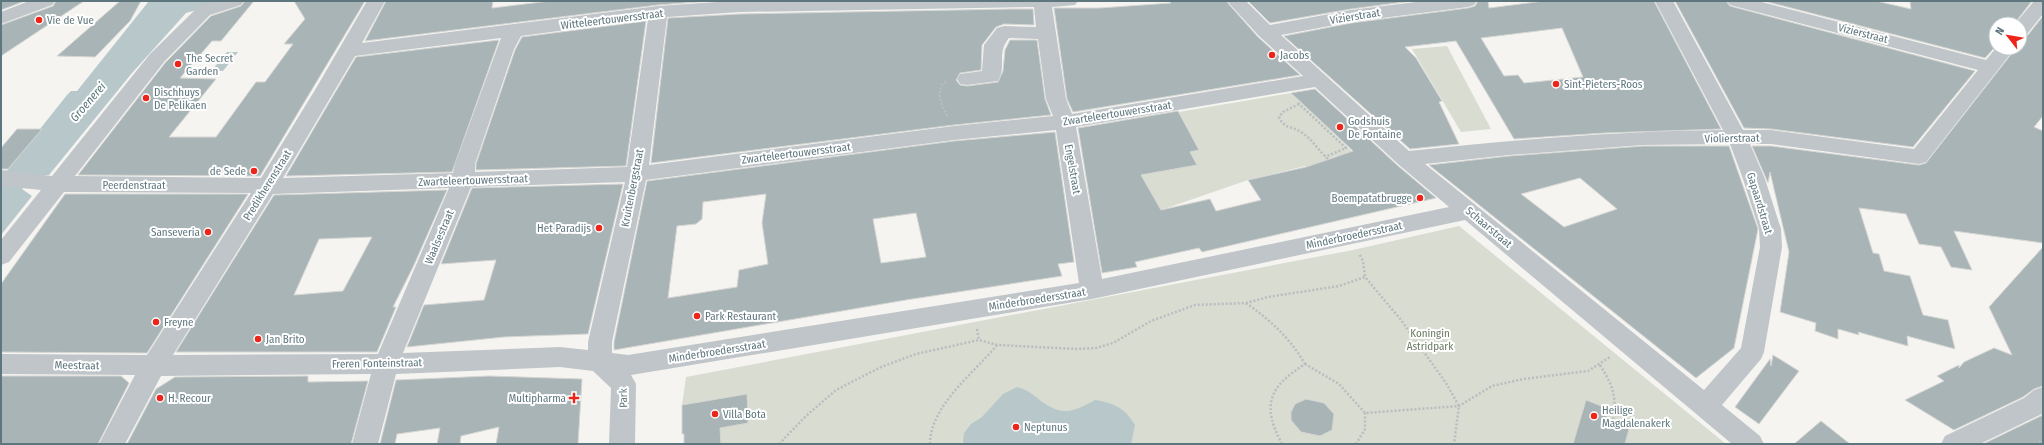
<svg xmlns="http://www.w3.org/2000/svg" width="2044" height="445" font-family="'Fira Sans Condensed',sans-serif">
<rect width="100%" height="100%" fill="#f5f4f1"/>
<g fill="#d8dcd1">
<polygon points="1447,46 1491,129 1461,132 1412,49"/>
<polygon points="1291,93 1358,157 1342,162 1336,156 1320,162 1312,173 1305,166 1248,180 1161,210 1141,175 1197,165 1190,152 1199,150 1179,112"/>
<polygon points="1459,226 1726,444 684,444 684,434 682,434 682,405 686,377 1353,250"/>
</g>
<g fill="#b8c8ca">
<polygon points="149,1 228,1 186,13 132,73 49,175 36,175 22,189 32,196 1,235 1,178 67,95 71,91 77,91"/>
<polygon points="227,52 238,52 223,71 212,70"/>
<path d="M 1017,387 C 1028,390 1032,394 1041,401 C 1063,417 1073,412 1095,400 C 1114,403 1125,408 1135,425 L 1131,444 L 965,444 L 963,442 L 964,433 L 971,424 L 982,417 L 1003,394 Z"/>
</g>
<g fill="#a8b4b6" stroke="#d6d6d3" fill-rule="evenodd">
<polygon points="1,1 25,1 1,10"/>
<polygon points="56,1 84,1 1,56 1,25 53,6"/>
<polygon points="120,1 141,1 130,21 95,57 57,56"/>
<polygon points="245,1 254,1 221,41 212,41 180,78 216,79 169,137 216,137 256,82 265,82 293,44 284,44 305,19 294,1 365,1 260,176 78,175 165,63 211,16 241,6"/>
<polygon points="386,1 493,1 492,8 550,1 710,1 658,5 365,41"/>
<polygon points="1169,1 1226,1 1258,37 1300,75 1073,112 1067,99 1054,8 1100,8 1171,3"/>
<polygon points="1248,1 1412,1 1351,9 1270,23"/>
<path d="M 1478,1 L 1488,1 L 1489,8 L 1544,1 L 1654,1 L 1721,129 L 1605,133 L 1514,139 L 1456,41 L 1405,47 L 1416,58 L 1442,101 L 1439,102 L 1459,144 L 1410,149 L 1284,36 L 1351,23 L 1468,8 L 1475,6 ZM 1562,28 L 1583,77 L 1524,83 L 1518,75 L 1504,76 L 1481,38 Z"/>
<polygon points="1675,1 1726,1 1730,6 1975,71 1913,147 1771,129 1744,128"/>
<polygon points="1764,1 1876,1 1911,9 1910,1 2032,1 2014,24 1996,24 1996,46 1985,58"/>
<polygon points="1012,9 1033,9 1034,25 1004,24 996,27 982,45 981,70 960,73 956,80 960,85 967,86 998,82 1003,71 1005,50 1010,40 1037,40 1045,99 1051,115 954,125 651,163 668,18 740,14"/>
<polygon points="2043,16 2043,116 2034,127 2043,131 2043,243 1954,231 1972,270 1951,267 1941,247 1919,244 1906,214 1859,208 1873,253 1879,254 1884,271 1910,276 1923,315 1948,320 1955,349 1907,336 1908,346 1858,332 1859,335 1838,329 1838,339 1815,331 1816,323 1780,312 1789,252 1770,172 1768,183 1752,146 1771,146 1919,165 1926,163 2016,48 2020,48 2020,37 2028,35"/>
<polygon points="646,21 626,166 476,170 476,164 515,50 522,37"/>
<polygon points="499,40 452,172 286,176 356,57"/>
<polygon points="1315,89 1397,165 1436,198 1202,252 1199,248 1135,262 1137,267 1102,273 1078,128 1178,111 1199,150 1190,152 1197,165 1141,175 1161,210 1210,199 1216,211 1261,200 1248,180 1306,167 1353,151 1291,93"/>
<polygon points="17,129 42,129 8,169 1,169 1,148"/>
<path d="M 1055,132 L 1074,262 L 1058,264 L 1062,276 L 906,300 L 614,350 L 614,342 L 647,181 L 954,141 ZM 766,194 L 762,223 L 768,264 L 739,270 L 737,287 L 668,298 L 677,226 L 696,224 L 702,219 L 703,202 ZM 916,213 L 926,257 L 881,263 L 873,219 Z"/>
<path d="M 1643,146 L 1729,146 L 1758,229 L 1734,348 L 1696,378 L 1429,165 L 1509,156 ZM 1580,178 L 1617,209 L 1564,227 L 1521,194 Z"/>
<polygon points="623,184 588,334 504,337 407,347 424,305 484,300 496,260 441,264 472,188"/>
<path d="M 447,190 L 414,265 L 393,307 L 396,307 L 377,352 L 176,352 L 274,195 ZM 372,237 L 343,291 L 294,295 L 319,239 Z"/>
<polygon points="65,194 248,194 147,353 1,352 1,284"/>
<polygon points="2043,247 2043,386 2034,389 2023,397 1954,430 1905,400 1944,381 1937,376 1959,365 1959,368 1964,362 1994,348 2012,355 1989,307"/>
<polygon points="1773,355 1799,371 1759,424 1735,407 1770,359 1771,366"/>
<polygon points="1,376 121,376 129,383 98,444 1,444"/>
<polygon points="308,376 308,382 368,381 351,444 127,444 156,389 175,377"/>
<polygon points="489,376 582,379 578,444 496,444 499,427 461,436 460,444 437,444 440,428 397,434 395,444 380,444 396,380"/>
<polygon points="747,394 748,423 720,428 721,444 684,444 684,434 682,434 682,405"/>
<polygon points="1306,399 1324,403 1334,414 1332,430 1320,436 1301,432 1291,420 1291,412 1295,404"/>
<polygon points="1586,400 1609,409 1606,420 1629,429 1625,444 1573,444"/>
<polygon points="2043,415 2043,444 1983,444"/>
<polygon points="1821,421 1850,444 1794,444"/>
</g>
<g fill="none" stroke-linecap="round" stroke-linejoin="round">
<g stroke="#b9bdbf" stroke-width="2.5" stroke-dasharray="2 2" stroke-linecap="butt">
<path d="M 946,82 L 943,83 C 936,95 942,105 947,116"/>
<polyline points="1298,103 1346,148 1325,157"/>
<path d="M 1299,104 L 1283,112 L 1279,117 C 1284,129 1292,126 1301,132 C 1312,139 1319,151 1328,159"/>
<polyline points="1360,255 1363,261 1365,277"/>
<path d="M 1246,303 C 1270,320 1290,338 1305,364 C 1269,387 1261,405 1282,444"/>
<polyline points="977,329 979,340"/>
<polyline points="1305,364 1339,384 1365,413 1459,406 1492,386 1523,379 1588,371 1610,357"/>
<path d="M 1600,365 C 1615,389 1617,398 1612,426"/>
<polyline points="779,444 806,416 836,390 881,367 916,354 979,340 997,345 1076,349 1096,348 1113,343 1151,321 1195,305 1246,303 1268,297 1339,286 1365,277 1401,320 1446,383 1459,406 1454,444"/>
<path d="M 930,444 C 930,406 974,373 997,345"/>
<polyline points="1356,444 1365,429 1365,413"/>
<polyline points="2035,444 2043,440"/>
</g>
<g fill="#bfc5c8" fill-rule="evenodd">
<polygon points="29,1 55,1 52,5 1,24 1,12"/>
<path d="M 216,1 L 244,1 L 241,5 L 210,15 L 164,62 L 75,176 L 261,178 L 315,90 L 367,1 L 385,1 L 362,43 L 658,6 L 732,1 L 1078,1 L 1075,5 L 1052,7 L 1066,99 L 1072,114 L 1303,76 L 1259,36 L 1227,1 L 1246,1 L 1270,25 L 1351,10 L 1424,1 L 1477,1 L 1474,5 L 1468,7 L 1351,22 L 1281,35 L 1409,151 C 1514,140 1618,131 1723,130 L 1655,1 L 1673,1 L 1743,130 L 1771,130 L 1914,149 L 1978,70 L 1730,5 L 1727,1 L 1758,1 L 1986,60 L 1996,48 L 2015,48 L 1926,162 L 1919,164 L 1771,144 L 1750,144 L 1765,179 L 1781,229 L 1782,247 L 1764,352 L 1761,359 L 1722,405 L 1760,436 L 1764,444 L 1732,444 L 1465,220 L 1092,299 L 631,375 L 636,384 L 635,444 L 609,444 L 611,388 L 593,371 L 560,367 L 396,374 L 378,444 L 352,444 L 371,374 L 161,376 L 125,444 L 99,444 L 135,375 L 1,374 L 1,354 L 147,355 L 251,193 L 64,192 L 9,262 L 1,265 L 1,240 L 41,190 L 1,186 L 1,170 L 52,176 L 150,54 L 198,7 ZM 1034,7 L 1036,27 L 1004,26 L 997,28 L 984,45 L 982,71 L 960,74 L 957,79 L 960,84 L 967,85 L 998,81 C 1007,66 996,54 1009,38 L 1038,39 L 1046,99 L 1053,116 L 954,126 L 649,165 L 667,17 L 740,12 ZM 648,19 L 627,167 L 475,172 L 475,164 L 514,49 L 521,36 ZM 501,38 L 455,164 L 453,173 L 283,178 L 355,56 ZM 1315,87 L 1398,164 L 1449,207 L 1102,279 L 1076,127 ZM 1056,130 L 1079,283 L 628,355 L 612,353 L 612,342 L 646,180 L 954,140 ZM 1730,144 L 1743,179 L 1759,229 L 1760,247 L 1741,348 L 1704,390 L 1425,164 L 1509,155 L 1643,145 ZM 625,182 L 588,342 L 588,350 L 560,347 L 403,353 L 471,187 ZM 449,188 L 378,354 L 173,355 L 273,194 Z"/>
<polygon points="2034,1 2043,1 2043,14 2027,34 2020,36 2020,24 2015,24"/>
<polygon points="2043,387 2042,414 1980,444 1941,444 1945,436 2024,398 2034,390"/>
</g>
</g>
<g fill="#ed2419" stroke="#fff" stroke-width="1.5">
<circle cx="39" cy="20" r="4"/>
<circle cx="1272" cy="55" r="4"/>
<circle cx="178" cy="64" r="4"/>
<circle cx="1556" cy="84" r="4"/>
<circle cx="146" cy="98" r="4"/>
<circle cx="1340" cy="127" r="4"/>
<circle cx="254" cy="171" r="4"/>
<circle cx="1420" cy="198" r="4"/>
<circle cx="599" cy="228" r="4"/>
<circle cx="208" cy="232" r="4"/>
<circle cx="697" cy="316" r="4"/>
<circle cx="156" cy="322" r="4"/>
<circle cx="258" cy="339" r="4"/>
<circle cx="160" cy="398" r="4"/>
<path d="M572 392h4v4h4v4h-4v4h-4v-4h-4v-4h4z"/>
<circle cx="715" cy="414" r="4"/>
<circle cx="1594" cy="416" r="4"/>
<circle cx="1016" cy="427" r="4"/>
</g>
<g text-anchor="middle" stroke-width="4" stroke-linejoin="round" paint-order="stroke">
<g font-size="11" fill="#5e767e" stroke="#fff">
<text transform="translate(1355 16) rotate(-9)" y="4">Vizierstraat</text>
<text transform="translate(612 19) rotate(-7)" y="4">Witteleertouwersstraat</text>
<text transform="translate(1863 33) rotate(14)" y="4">Vizierstraat</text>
<text transform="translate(1117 113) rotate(-9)" y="4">Zwarteleertouwersstraat</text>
<text transform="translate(1732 138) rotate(-1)" y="4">Violierstraat</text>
<text transform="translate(796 153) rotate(-7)" y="4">Zwarteleertouwersstraat</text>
<text transform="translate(1073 169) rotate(80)" y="4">Engelstraat</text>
<text transform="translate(473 180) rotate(-2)" y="4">Zwarteleertouwersstraat</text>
<text x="134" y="189">Peerdenstraat</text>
<text transform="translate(267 185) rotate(-58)" y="4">Predikherenstraat</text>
<text transform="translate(632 188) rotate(-79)" y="4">Kruitenbergstraat</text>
<text transform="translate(1760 203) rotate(73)" y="4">Gapaardstraat</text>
<text transform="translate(1489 227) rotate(40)" y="4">Schaarstraat</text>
<text transform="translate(1354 235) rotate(-12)" y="4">Minderbroedersstraat</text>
<text transform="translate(439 237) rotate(-67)" y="4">Waalsestraat</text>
<text transform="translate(1037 299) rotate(-9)" y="4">Minderbroedersstraat</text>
<text transform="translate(717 351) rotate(-9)" y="4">Minderbroedersstraat</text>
<text transform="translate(377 363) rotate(-1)" y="4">Freren Fonteinstraat</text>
<text transform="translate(77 365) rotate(1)" y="4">Meestraat</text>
<text transform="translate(623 398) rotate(-91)" y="4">Park</text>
</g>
<g font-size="11" fill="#5e767e" stroke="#fff" text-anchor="start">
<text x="47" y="24">Vie de Vue</text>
<text x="1280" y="59">Jacobs</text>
<text x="186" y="62">The Secret<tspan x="186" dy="13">Garden</tspan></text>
<text x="1564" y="88">Sint-Pieters-Roos</text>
<text x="154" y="96">Dischhuys<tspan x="154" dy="13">De Pelikaen</tspan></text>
<text x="1348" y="125">Godshuis<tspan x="1348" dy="13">De Fontaine</tspan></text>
<text x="246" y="175" text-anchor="end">de Sede</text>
<text x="1412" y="202" text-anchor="end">Boempatatbrugge</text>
<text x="591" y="232" text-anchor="end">Het Paradijs</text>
<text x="200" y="236" text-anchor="end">Sanseveria</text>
<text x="705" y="320">Park Restaurant</text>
<text x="164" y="326">Freyne</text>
<text x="266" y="343">Jan Brito</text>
<text x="168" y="402">H. Recour</text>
<text x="566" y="402" text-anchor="end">Multipharma</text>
<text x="1602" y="414">Heilige<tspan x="1602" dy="13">Magdalenakerk</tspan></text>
<text x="723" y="418">Villa Bota</text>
<text x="1024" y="431">Neptunus</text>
</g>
<g font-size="11" fill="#6b7a61" stroke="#fff">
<text x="1430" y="337">Koningin<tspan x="1430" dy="13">Astridpark</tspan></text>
</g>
<g font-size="12" font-style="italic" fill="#59777a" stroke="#fff">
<text transform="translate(88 102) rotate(-49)" y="4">Groenerei</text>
</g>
</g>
<rect width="2044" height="445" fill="none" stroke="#5e767e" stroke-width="4"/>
<g transform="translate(2008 36) rotate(301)"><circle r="19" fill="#ffffff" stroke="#bfc8cb"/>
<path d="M0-3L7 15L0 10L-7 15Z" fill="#ed2419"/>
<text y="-6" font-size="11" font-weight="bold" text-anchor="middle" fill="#5e767e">N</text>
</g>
</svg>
